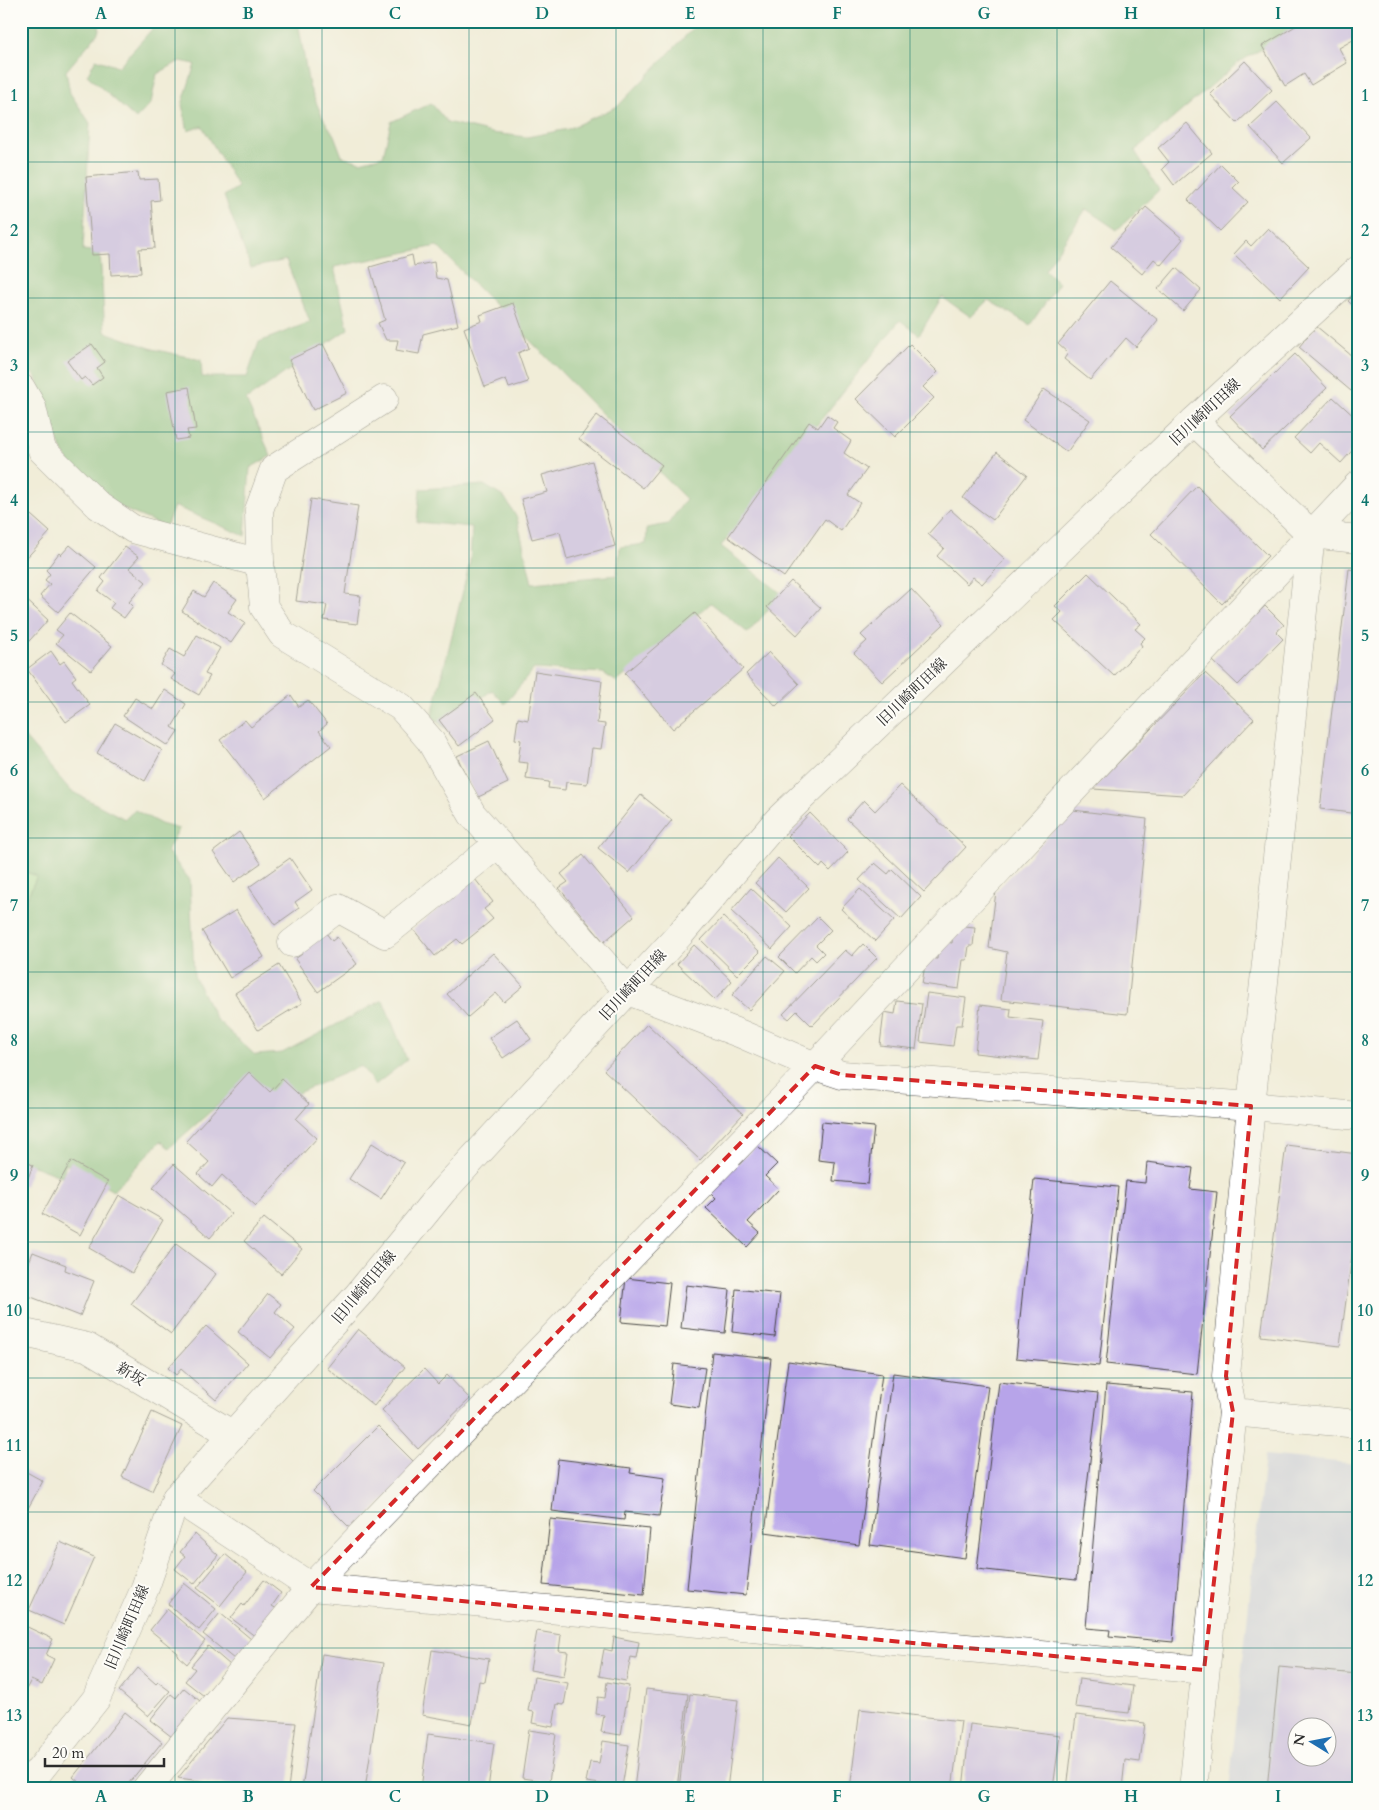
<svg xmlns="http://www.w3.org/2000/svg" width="1379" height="1810" font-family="Cardo,'Noto Serif JP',serif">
<rect width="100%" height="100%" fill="#fdfcf7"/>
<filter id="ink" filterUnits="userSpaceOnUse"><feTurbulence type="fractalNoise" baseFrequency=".02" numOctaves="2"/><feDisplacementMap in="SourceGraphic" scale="10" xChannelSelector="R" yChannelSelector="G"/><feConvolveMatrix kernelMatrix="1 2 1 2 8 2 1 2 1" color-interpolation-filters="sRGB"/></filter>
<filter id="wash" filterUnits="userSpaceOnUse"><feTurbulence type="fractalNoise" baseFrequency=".0096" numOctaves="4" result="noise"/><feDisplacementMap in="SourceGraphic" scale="20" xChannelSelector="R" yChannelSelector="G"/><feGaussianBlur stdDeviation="1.12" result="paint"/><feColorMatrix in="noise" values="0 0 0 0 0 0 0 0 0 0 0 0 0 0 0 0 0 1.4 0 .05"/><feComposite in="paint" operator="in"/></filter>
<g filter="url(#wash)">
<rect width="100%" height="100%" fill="#f1edd8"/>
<path fill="#bdc3de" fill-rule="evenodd" d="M 1265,1455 L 1358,1464 L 1358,1789 L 1229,1789 ZM 1296,1728 L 1326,1728 L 1326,1758 L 1296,1758 Z"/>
<polygon fill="#9fdc91" stroke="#65845e" points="21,870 37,876 21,911"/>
<g fill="#7fbc7b" stroke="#557453">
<polygon points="21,21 101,21 98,33 66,71 70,93 90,123 83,250 100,252 105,332 153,349 201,360 202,377 247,377 259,342 310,322 286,260 251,268 224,196 238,187 202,126 188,131 182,105 195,64 180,61 157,74 151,103 136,119 87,75 96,59 118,67 153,28 166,21 298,21 309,86 323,118 334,135 342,156 360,162 383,156 391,122 431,103 447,122 492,133 527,137 568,129 618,106 700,21 1311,21 1239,62 1135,151 1159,190 1117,230 1086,209 1045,270 1059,283 1030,325 988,300 971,317 942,297 919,335 900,320 721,546 782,594 748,633 711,603 617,682 603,673 534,669 505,704 492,690 444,728 432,716 470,562 472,527 417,522 420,489 484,485 505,498 517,518 532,583 617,575 620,547 646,544 647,528 668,524 686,499 437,246 334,267 348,329 246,400 271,456 250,468 245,536 174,506 166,527 109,503 68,462 50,425 36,377 21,363"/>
<polygon points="21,733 71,791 125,819 135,810 161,824 179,829 167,851 190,880 194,976 216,1019 255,1055 282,1053 383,1000 407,1060 375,1085 361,1066 291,1096 262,1093 249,1078 169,1148 161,1141 113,1191 66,1164 62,1177 21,1161 21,911 37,876 21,870"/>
</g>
<g id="blocks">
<g fill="#b7a4e9" fill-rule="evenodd">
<polygon points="1304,21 1355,21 1358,27 1358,37 1339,48 1347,63 1311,85 1304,74 1285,86 1262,46"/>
<polygon points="1245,61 1272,90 1237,123 1210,94"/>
<polygon points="1277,102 1311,138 1283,163 1250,127"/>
<polygon points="1187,123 1212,153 1174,185 1162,169 1169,162 1158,148"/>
<polygon points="1221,164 1239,182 1233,188 1248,202 1220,231 1188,200"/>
<polygon points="138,172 139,180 158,179 160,200 151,201 155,248 139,249 141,273 111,275 110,254 92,255 86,177"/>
<polygon points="1146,207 1183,239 1161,265 1154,259 1142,274 1111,247"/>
<polygon points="1268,228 1309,267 1280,298 1234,254 1246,241 1251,246"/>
<polygon points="412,255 414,266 434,262 436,278 447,280 458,325 423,334 419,354 396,350 398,340 386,340 378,323 385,320 370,267"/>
<polygon points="1176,268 1201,290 1183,311 1158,289"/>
<polygon points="1110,281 1158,320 1136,347 1126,338 1090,380 1064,359 1068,353 1058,344"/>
<polygon points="1358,289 1358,310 1348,301"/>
<polygon points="513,303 529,348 518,353 528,382 509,388 506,379 485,387 464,328 482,321 480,315"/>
<polygon points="1316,326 1358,361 1358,383 1351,391 1299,347"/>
<polygon points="92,344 105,362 97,368 103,377 92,385 85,377 81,380 67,361"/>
<polygon points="323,344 347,393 313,410 289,360"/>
<polygon points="910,344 938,372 923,387 934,398 895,437 856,399"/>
<polygon points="1295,354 1327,388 1262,450 1230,416"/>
<polygon points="189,387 196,429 187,430 189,438 176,440 167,391"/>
<polygon points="1044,389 1090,420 1067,452 1023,420"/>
<polygon points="1333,397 1358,420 1358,444 1341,463 1319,443 1310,453 1294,438"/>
<polygon points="597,415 662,465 643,488 579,439"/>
<polygon points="827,415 837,422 833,428 851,441 844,453 867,469 848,495 860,503 841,531 825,519 784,577 728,537 809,422 818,428"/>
<polygon points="997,452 1027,475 993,520 963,498"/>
<polygon points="592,461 615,546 567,559 560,532 532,539 521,499 547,492 542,475"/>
<polygon points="1197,486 1268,556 1222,604 1151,534"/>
<polygon points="311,499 358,506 345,594 361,596 357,624 324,620 327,605 296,601"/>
<polygon points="950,509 1005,559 982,584 973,577 967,584 937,556 944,548 928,534"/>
<polygon points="21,515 26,520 31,515 50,532 21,564"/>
<polygon points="70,545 96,567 58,612 40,596 50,584 45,580 50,574 46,570 59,553 61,555"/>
<polygon points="125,547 139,557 129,568 146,582 129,602 133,606 124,618 110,608 114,603 98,591 105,582 101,578"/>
<polygon points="1349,569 1358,570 1358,814 1320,809"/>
<polygon points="1088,573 1141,624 1135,629 1145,638 1140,643 1142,646 1114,676 1054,620 1062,612 1055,606"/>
<polygon points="791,581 821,608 797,635 767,607"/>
<polygon points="213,583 237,599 228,612 245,623 231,643 182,611 194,591 204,597"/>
<polygon points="911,589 944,624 882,682 854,653 867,641 861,635"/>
<polygon points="21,595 48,620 21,650"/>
<polygon points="1265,606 1284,625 1276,632 1283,639 1238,685 1212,660"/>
<polygon points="70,613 112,646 91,671 56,643 63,635 56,630"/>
<polygon points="695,613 743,669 673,729 625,673"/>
<polygon points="197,635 220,648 205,674 210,676 199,695 171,679 175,674 161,665 170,649 184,657"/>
<polygon points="51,651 60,664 64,661 76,677 72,680 90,705 66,722 27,669"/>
<polygon points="769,652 799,684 776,706 746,674"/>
<polygon points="535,671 602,681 597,723 605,724 601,749 592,748 587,784 566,782 565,790 548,788 549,782 526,779 528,763 518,762 521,740 515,739 518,718 528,720"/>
<polygon points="1205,673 1254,719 1183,795 1093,789"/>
<polygon points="165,690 186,704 172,727 178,731 168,746 123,716 135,698 153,709"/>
<polygon points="476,693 495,719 459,746 439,720"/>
<polygon points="291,695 299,707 308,700 327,724 319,731 331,746 265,798 220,740 245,720 251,727"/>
<polygon points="115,723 162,750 145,781 97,753"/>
<polygon points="489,741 508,783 476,798 457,756"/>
<polygon points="900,785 966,847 924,892 847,819 864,800 875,811"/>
<polygon points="641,795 672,820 629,873 598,848"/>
<polygon points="1073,810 1147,819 1127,1014 1001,1000 1007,952 989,948 996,891"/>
<polygon points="810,813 848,852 830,871 823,864 820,868 788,836"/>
<polygon points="239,832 261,863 234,882 213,852"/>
<polygon points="583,855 634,916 604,942 559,888 568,882 561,874"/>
<polygon points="290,858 312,890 295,902 299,908 275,925 249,887"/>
<polygon points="778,858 809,888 786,912 755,883"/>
<polygon points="875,863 888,874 892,869 921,897 901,919 859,880"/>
<polygon points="475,879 493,902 484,909 493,919 462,944 457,939 435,956 413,929"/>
<polygon points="751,888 792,927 772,949 731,911"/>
<polygon points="860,889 894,920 875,941 841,909"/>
<polygon points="236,910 264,957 230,978 202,931"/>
<polygon points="723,917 760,952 737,975 701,940"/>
<polygon points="818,917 831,930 816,945 824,953 816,961 811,956 795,973 779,957"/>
<polygon points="954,925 975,927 973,946 969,946 967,960 963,960 959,989 922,984 926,958 937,959 939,941 952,943"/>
<polygon points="323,929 332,941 337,937 357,964 318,992 295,959 302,954 297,948"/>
<polygon points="863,944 877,958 812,1026 797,1011 789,1019 783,1014 845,950 852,956"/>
<polygon points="694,945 732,981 715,1000 677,964"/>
<polygon points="493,953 523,986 504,1002 496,993 468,1017 447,994"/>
<polygon points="767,956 785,971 749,1010 732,995"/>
<polygon points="279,965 302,1003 258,1030 235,993"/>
<polygon points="927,993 966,998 962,1025 956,1025 953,1046 920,1042"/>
<polygon points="897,1001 922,1004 916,1049 880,1045 884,1012 895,1014"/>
<polygon points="980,1005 1011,1009 1010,1017 1043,1021 1038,1060 975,1053"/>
<polygon points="517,1019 531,1039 503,1058 489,1038"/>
<polygon points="647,1024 743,1114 700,1160 604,1070"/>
<polygon points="249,1072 270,1092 282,1079 309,1104 296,1119 317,1138 256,1206 222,1175 212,1187 198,1174 209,1162 186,1141"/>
<polygon points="822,1122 874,1127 868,1184 833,1181 835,1162 818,1160"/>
<polygon points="372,1143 404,1163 381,1199 349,1179"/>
<polygon points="757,1145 777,1164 765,1176 779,1189 748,1222 760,1233 747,1247 706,1208 716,1198 709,1191"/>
<polygon points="1286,1145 1358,1154 1358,1209 1340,1346 1261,1336"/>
<polygon points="21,1160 33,1165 25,1186 21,1184"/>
<polygon points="71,1161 108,1182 80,1235 42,1214"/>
<polygon points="1147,1162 1193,1168 1190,1189 1217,1192 1197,1374 1106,1364 1126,1181 1145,1183"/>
<polygon points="174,1164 231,1214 210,1238 153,1188"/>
<polygon points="1034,1179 1118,1187 1099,1366 1016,1358"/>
<polygon points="119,1195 163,1220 132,1273 89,1248"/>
<polygon points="264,1218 302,1249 281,1274 244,1241"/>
<polygon points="176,1244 216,1274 171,1334 131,1304"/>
<polygon points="33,1252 66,1265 65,1270 94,1281 80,1316 21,1293 21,1283"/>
<polygon points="626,1278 670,1283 665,1326 621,1322"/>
<polygon points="686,1285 730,1290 725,1333 681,1328"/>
<polygon points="736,1289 780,1294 775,1337 732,1332"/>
<polygon points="268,1294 281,1304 275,1312 295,1329 270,1358 238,1332"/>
<polygon points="206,1326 248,1363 216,1400 181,1369 176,1375 168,1368"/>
<polygon points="358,1329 405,1367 374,1406 327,1368"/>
<polygon points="712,1352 771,1358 746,1595 687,1589"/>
<polygon points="788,1361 882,1374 859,1545 765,1532"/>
<polygon points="674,1364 705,1368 699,1408 669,1404"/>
<polygon points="424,1369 438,1384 447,1375 470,1399 418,1449 382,1410"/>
<polygon points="893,1373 988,1386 965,1558 870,1545"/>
<polygon points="999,1382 1098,1393 1076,1580 977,1569"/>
<polygon points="1106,1385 1193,1392 1173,1642 1109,1636 1110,1630 1086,1628"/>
<polygon points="152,1412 182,1426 152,1491 122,1477"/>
<polygon points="378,1426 418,1466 353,1531 313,1491"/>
<polygon points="558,1459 631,1468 630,1473 665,1478 659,1516 625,1512 624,1520 552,1511"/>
<polygon points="21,1469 43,1481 21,1521"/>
<polygon points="550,1519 650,1529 644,1595 543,1585"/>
<polygon points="195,1534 218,1555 194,1584 175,1569 185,1556 180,1552"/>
<polygon points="60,1542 94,1557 64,1625 29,1610"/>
<polygon points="225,1554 247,1572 220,1606 197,1588"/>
<polygon points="264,1580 281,1593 272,1606 277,1609 256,1637 231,1618 242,1604 244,1606"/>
<polygon points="184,1583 216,1609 199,1630 168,1604"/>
<polygon points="167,1609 205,1641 187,1664 177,1655 178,1653 150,1630"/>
<polygon points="220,1613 251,1639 234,1659 203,1634"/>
<polygon points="21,1624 53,1639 46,1655 54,1659 42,1685 31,1680 21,1699"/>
<polygon points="537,1631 561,1635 559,1651 568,1652 564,1676 530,1670"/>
<polygon points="614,1637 639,1642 636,1658 631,1657 626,1681 599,1676 604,1649 612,1651"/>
<polygon points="208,1646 230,1665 204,1696 185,1681 195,1669 191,1666"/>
<polygon points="432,1650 489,1659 485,1682 479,1681 472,1724 422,1715"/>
<polygon points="322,1654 384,1663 365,1789 302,1789"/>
<path d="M 1279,1667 L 1358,1674 L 1358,1789 L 1267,1789 ZM 1296,1728 L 1326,1728 L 1326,1758 L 1296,1758 Z"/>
<polygon points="138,1668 156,1684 158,1682 170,1691 148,1716 119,1691"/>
<polygon points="534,1677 568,1683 564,1705 557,1704 553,1727 532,1723 534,1712 528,1711"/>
<polygon points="1079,1679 1133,1686 1129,1713 1075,1707"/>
<polygon points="607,1682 629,1686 621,1735 601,1732 604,1715 596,1714 598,1697 605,1698"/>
<polygon points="184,1688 200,1701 172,1737 150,1720 171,1694 176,1698"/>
<polygon points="646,1689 688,1694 677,1789 634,1789"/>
<polygon points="690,1694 738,1700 727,1789 679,1789"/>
<polygon points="860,1709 961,1721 952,1789 850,1789"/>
<polygon points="125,1712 162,1742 124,1789 87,1789 73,1777"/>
<polygon points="1076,1715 1145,1723 1140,1762 1125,1760 1122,1789 1067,1789"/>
<polygon points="227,1718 296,1723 288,1789 263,1789 178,1778"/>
<polygon points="970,1724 1060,1735 1053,1789 963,1789"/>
<polygon points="529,1730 556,1734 549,1782 522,1778"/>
<polygon points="428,1734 494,1743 488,1789 421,1789"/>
<polygon points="603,1741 629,1745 622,1787 586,1782 590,1762 599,1763"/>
</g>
</g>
</g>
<g filter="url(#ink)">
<use href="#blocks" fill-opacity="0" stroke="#494845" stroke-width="1"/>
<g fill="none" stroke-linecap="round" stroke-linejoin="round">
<defs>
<g id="minor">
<polyline points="21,388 32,407 42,450 99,506 133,529 260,563"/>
<polyline points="384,399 274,469 259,510 260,563 264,607 282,634 401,707 430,740 472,814 628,991 741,1034 815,1066 842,1075 1251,1106 1358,1116"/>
<polyline points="1194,421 1311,534 1358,539"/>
<polyline points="1311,534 1251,1106 1226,1376 1233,1412 1358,1424"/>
<polyline points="292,943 338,908 385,934 498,844"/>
<polyline points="21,1334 29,1334 87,1347 233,1435"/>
<polyline points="176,1498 311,1587 1204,1670"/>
<polyline points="146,1789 311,1587 815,1066 1358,485"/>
</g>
<polyline id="tertiary" points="1193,1789 1233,1412"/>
<polyline id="secondary" points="21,1786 39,1771 96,1699 145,1588 176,1498 358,1295 443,1191 682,932 778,820 1194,421 1358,270"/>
</defs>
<use href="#minor" stroke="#494845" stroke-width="29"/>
<use href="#tertiary" stroke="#494845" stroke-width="29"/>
<use href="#secondary" stroke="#494845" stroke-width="29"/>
<use href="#minor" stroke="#fff" stroke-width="28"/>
<use href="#tertiary" stroke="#fff" stroke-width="28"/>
<use href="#secondary" stroke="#fff" stroke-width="28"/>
</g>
</g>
<path d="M0 0H1379V1810H0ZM 815,1066 L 842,1075 L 1251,1106 L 1226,1376 L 1233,1412 L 1204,1670 L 311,1587 Z" fill="#f1edd8" fill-opacity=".55" fill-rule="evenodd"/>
<path fill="none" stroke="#d62828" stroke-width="4" stroke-dasharray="10 6" stroke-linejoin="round" d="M 815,1066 L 842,1075 L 1251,1106 L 1226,1376 L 1233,1412 L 1204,1670 L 311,1587 Z"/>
<path fill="none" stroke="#0f766e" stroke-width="1" stroke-opacity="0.55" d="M 175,21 L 175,1789M 322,21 L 322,1789M 469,21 L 469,1789M 616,21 L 616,1789M 763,21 L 763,1789M 910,21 L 910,1789M 1057,21 L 1057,1789M 1204,21 L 1204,1789M 21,162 L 1358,162M 21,298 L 1358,298M 21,432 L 1358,432M 21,568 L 1358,568M 21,702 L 1358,702M 21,838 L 1358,838M 21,972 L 1358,972M 21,1108 L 1358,1108M 21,1242 L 1358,1242M 21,1378 L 1358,1378M 21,1512 L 1358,1512M 21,1648 L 1358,1648"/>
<g text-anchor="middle" stroke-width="4" stroke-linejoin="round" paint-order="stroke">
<g font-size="15" fill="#2b2b2b" stroke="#fdfcf7">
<text transform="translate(1205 412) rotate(-43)" y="5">旧川崎町田線</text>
<text transform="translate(912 692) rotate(-44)" y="5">旧川崎町田線</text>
<text transform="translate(633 985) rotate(-47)" y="5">旧川崎町田線</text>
<text transform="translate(364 1287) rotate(-50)" y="5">旧川崎町田線</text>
<text transform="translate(131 1374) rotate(31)" y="5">新坂</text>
<text transform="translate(127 1627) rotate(-67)" y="5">旧川崎町田線</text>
</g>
</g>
<rect width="1379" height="1810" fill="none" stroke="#fdfcf7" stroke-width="55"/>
<g transform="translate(1312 1742) rotate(280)"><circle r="24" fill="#fdfcf7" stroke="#a9a8a5"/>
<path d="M0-4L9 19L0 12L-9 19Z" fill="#1f6fb2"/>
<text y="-8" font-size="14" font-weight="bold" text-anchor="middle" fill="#2b2b2b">N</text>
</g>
<path d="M45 1758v8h119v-8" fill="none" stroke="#2b2b2b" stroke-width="2.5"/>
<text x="52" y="1758" font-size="15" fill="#2b2b2b" stroke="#fdfcf7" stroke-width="4" paint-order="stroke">20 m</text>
<rect x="28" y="28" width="1324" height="1754" fill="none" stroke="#0f766e" stroke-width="2"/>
<g font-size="16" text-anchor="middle" font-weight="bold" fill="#0f766e">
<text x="101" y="19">A</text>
<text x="248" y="19">B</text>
<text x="395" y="19">C</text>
<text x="542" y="19">D</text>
<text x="690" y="19">E</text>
<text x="837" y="19">F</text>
<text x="984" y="19">G</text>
<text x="1131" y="19">H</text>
<text x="1278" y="19">I</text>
<text x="14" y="101">1</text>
<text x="1365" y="101">1</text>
<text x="14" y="236">2</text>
<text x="1365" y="236">2</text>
<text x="14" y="371">3</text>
<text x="1365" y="371">3</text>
<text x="14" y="506">4</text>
<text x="1365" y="506">4</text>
<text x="14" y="641">5</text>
<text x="1365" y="641">5</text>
<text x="14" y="776">6</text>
<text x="1365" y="776">6</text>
<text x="14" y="911">7</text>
<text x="1365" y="911">7</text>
<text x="14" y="1046">8</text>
<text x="1365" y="1046">8</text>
<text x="14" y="1181">9</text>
<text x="1365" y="1181">9</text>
<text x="14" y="1316">10</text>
<text x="1365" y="1316">10</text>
<text x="14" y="1451">11</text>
<text x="1365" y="1451">11</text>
<text x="14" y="1586">12</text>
<text x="1365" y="1586">12</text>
<text x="14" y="1721">13</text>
<text x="1365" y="1721">13</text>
<text x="101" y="1802">A</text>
<text x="248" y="1802">B</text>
<text x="395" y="1802">C</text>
<text x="542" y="1802">D</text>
<text x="690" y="1802">E</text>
<text x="837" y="1802">F</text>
<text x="984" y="1802">G</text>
<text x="1131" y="1802">H</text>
<text x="1278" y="1802">I</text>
</g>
</svg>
